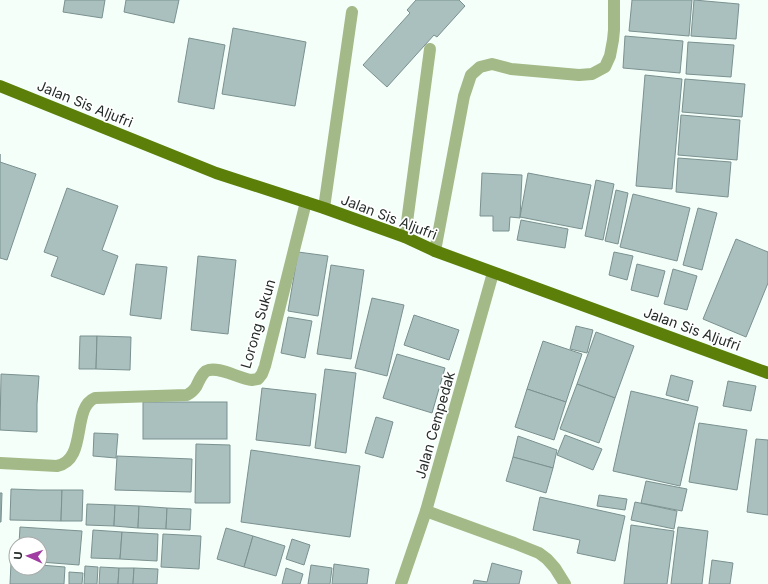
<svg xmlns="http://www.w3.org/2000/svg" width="768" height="584" font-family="Inter,sans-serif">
<rect width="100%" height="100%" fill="#f3fff8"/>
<g fill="#a9c0bf" stroke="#7b9190">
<polygon points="65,0 105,0 102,18 63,12"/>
<polygon points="126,0 179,0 174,23 124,12"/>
<polygon points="416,0 459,0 465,6 437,37 434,35 387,87 363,65 410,13 407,10"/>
<polygon points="632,0 692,0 689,36 629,31"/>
<polygon points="694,0 739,4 736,39 691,36"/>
<polygon points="233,28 306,42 295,106 222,94"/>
<polygon points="625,36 683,41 680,73 623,68"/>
<polygon points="189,38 225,45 214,109 178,102"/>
<polygon points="688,42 734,45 731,77 686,74"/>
<polygon points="645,75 682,79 672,189 636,186"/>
<polygon points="685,79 745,84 742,117 682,112"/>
<polygon points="681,115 740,120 737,160 678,155"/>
<polygon points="0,154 0,162 36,174 7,260 0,258"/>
<polygon points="678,158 731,162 728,197 676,192"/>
<polygon points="482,173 522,175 520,218 510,217 509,231 493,231 493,216 480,216"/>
<polygon points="528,173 591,185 582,229 520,217"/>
<polygon points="596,180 614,184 603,240 585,236"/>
<polygon points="67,188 118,206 102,250 118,256 104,295 51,276 58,257 44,252"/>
<polygon points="616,190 628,193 618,244 605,241"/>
<polygon points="633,194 690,208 677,261 620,247"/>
<polygon points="698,208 717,213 702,270 683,265"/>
<polygon points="521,220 568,229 565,248 517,240"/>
<polygon points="736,239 768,252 768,283 746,337 703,319"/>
<polygon points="298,252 328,256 318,316 288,311"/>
<polygon points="614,252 633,256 627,280 609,275"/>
<polygon points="198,256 236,260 228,334 191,330"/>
<polygon points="136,264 167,267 161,319 130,315"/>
<polygon points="637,264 665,271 658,297 631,290"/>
<polygon points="331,265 364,270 351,359 317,354"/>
<polygon points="673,269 697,276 687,310 664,304"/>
<polygon points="372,298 404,305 387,376 355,368"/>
<polygon points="414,315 459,330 449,360 404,345"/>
<polygon points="288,317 312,321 305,358 281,353"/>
<polygon points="576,326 593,330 587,353 570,349"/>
<polygon points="596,332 634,346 615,398 577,384"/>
<polygon points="80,336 97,336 96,369 79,369"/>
<polygon points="97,336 131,337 130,370 96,369"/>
<polygon points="543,341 582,354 566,402 527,389"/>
<polygon points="397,354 445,368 432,413 383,398"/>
<polygon points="325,369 356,373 346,453 315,448"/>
<polygon points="1,374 39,376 37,404 37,432 0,430"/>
<polygon points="671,375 693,381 688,401 666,395"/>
<polygon points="728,381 756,386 751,411 723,406"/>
<polygon points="577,384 615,398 599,443 560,429"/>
<polygon points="262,388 316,394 310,446 256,440"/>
<polygon points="527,389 566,402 554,440 515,427"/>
<polygon points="631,391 698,407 680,486 613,471"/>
<rect x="143" y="402" width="84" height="37"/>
<polygon points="376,417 393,422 383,458 365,453"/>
<polygon points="699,423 747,430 737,490 689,482"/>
<polygon points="94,433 118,434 116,458 93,456"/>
<polygon points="565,435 602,449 593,470 557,455"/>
<polygon points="518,436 557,450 553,468 513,457"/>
<polygon points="756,439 768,440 768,515 747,512"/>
<polygon points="196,444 230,445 230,503 195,503"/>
<polygon points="251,450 360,466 350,537 241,522"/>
<polygon points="117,456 192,459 191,492 115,490"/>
<polygon points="513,457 553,468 546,493 506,481"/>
<polygon points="646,481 687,489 682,511 641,503"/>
<polygon points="11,489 40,490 62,490 61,521 10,520"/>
<polygon points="62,490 83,490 82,521 61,521"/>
<polygon points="0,493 2,493 1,522 0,522"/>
<polygon points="599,495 627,499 625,510 597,506"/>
<polygon points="540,497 625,516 615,561 577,553 580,540 533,530"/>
<polygon points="635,502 677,511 674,529 631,520"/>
<polygon points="87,504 115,505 114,526 86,525"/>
<polygon points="115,505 139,506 138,528 114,526"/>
<polygon points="139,506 167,508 166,529 138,528"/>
<polygon points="167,508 191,509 190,530 166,529"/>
<polygon points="631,525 674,531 667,584 624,584"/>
<polygon points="20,527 82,531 79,565 40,562 40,544 19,544"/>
<polygon points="678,527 708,531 702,584 671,584"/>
<polygon points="226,528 253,536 244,567 217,559"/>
<polygon points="93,530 122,532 120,559 91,558"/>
<polygon points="122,532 158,534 157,561 120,559"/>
<polygon points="163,534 201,536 199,569 161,567"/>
<polygon points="253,536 285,546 276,576 244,567"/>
<polygon points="292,539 310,545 304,565 286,559"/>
<polygon points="712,560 733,563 730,584 709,584"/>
<polygon points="11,563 16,564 16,568 40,568 40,565 65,567 64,584 10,584"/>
<polygon points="492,563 522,571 519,584 473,584 474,580 487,582"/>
<polygon points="334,564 369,569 367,584 332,584"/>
<polygon points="311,565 332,568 330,584 308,584"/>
<polygon points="85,566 98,567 97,584 84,584"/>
<polygon points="100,567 119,568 118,584 99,584"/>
<polygon points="119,568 134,568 133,584 118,584"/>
<polygon points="134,568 158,569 157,584 133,584"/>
<polygon points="286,568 303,574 300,584 282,584"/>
<polygon points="69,572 83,573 82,584 69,584"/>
</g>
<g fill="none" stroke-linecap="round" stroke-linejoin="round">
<g stroke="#a3b987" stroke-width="12">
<polyline points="324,208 352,12"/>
<polyline points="405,237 430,49"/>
<polyline points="435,251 464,96 471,75 480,67 492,64 511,69 579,75 592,74 605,67 610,56 613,40 614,30 614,0"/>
<path d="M 0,463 L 57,466 C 88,460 71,408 95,398 L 187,395 C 191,393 194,390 196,387 C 199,381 201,375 206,371 C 218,365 239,379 252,380 C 252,380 257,379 258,379 L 262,374 L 265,366 L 306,202"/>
<polyline points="426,511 514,543 539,553 547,559 555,568 565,584"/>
<polyline points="401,584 426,511 493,273"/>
</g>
<polyline stroke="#5c7f09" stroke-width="12" points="0,86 216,173 324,208 405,237 435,251 768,373"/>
</g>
<g text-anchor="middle" stroke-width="3.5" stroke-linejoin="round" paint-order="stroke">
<g font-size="14" fill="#242c28" stroke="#fff">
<text transform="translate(85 104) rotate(22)" y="5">Jalan Sis Aljufri</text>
<text transform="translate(389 217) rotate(21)" y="5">Jalan Sis Aljufri</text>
<text transform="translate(258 324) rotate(-74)" y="5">Lorong Sukun</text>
<text transform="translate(692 329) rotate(20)" y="5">Jalan Sis Aljufri</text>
<text transform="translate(435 425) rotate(-74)" y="5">Jalan Cempedak</text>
</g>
</g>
<g transform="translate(28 556) rotate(273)"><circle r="19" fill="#ffffff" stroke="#a7aba9"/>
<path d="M0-3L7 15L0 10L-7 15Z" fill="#a13ca2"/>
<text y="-6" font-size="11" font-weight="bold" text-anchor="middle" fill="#242c28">U</text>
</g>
</svg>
